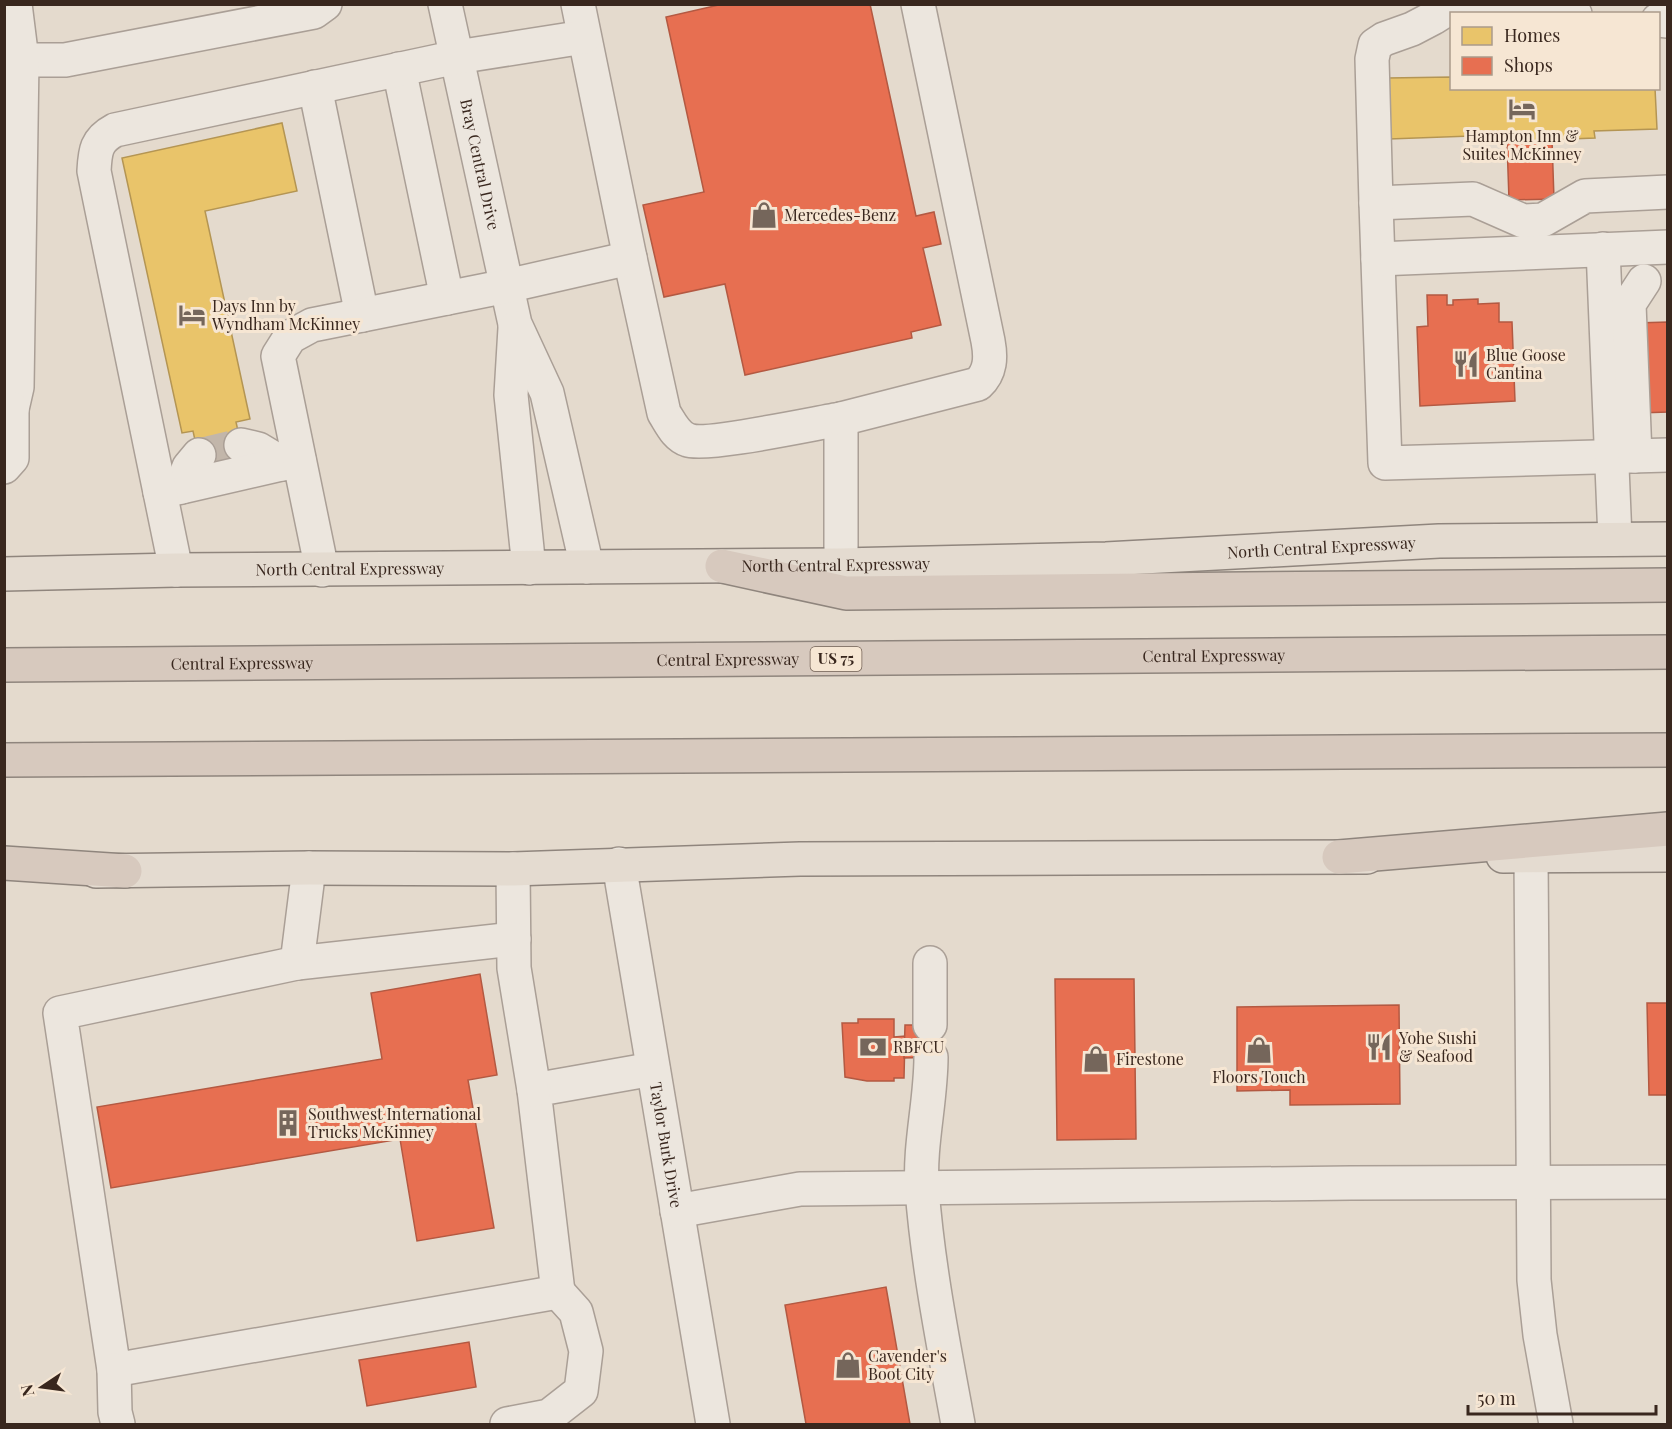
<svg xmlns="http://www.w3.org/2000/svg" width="1672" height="1429" font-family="'Playfair Display',serif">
<rect width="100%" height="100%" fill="#e4dacd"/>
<g fill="#e9c46a" stroke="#b49553" stroke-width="1.5">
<polygon points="1452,77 1452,88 1655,88 1657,129 1594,131 1595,138 1471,143 1471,136 1389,139 1388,78"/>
<polygon points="282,123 297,191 205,211 250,419 236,422 244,458 201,467 193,431 182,433 122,158"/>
</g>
<g fill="#e76f51" stroke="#b35942" stroke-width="1.5">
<polygon points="723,4 870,4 916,216 934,212 941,244 923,248 941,325 911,332 912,338 745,375 725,284 664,297 643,205 704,192 666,17"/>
<polygon points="1552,140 1554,199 1509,200 1507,142"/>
<polygon points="1427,295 1447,295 1447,305 1453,305 1453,300 1478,299 1478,304 1499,303 1499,322 1512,322 1515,401 1420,406 1417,327 1428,326"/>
<polygon points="1668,322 1668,412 1639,413 1635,323"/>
<polygon points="480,974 497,1075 468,1080 494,1228 417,1241 400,1139 111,1188 97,1107 382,1059 371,993"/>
<polygon points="1055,979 1134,979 1136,1139 1057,1140"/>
<polygon points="1647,1003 1668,1003 1668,1095 1649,1095"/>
<polygon points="1399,1005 1400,1104 1290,1105 1290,1090 1237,1091 1237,1007"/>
<polygon points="858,1019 894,1019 894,1037 905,1036 904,1078 894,1078 894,1081 867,1081 845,1077 842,1023 858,1023"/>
<polygon points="905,1025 941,1025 941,1057 904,1058"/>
<polygon points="886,1287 910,1424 806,1424 785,1305"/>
<polygon points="469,1342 476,1387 367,1406 359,1360"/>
</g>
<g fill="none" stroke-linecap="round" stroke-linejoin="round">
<polyline stroke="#c2b6aa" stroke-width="33" stroke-dasharray="33 16" stroke-linecap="butt" points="199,455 241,445"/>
<defs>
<g id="minor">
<path id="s1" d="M 445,4 L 515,324 L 547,393 L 587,567"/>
<path d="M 578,4 L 630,258 L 664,413 C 671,424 676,436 688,440 C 705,447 816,423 841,419 L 841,565"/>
<polyline points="1547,4 1452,6 1433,18 1412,29 1384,39 1375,45 1372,59 1376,203 1473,199 1523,221 1543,220 1585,196 1668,192"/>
<polyline points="1556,4 1575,14"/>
<polyline points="1658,20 1668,21"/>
<polyline points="22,60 65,60 314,12 325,4"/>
<polyline points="399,69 447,298"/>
<polyline points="315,87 362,315"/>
<polyline points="1376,203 1385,463 1668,455"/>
<polyline points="1603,249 1615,539"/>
<polyline points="1378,259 1668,247"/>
<polyline points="515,328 511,395 529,568"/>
<polyline points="4,409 12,409 17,387 22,60 15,4"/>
<path d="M 841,419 L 978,384 C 991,372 991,357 988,341 L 918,4"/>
<polyline points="241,445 258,449 283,464"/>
<polyline points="1635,456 1629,304 1644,281"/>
<polyline points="4,467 12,458 12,409"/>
<polyline points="181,487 189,467 199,455"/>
<polyline points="160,492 299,460"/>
<path d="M 176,570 L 94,171 C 95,151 96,140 115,130 L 457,57 L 584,37"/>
<polyline points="322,570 278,356 290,337 312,325 507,286 630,258"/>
<polyline points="1531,856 1534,1280 1540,1335 1556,1424"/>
<path id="s2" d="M 619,864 L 713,1424"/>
<polyline points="309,868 297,963 60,1013 114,1370 558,1292 534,1090 653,1069"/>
<polyline points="513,869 514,968 534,1090"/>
<polyline points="297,963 514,939"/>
<polyline points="930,963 930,1025"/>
<path d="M 931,1057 C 931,1101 919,1145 922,1189 C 928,1268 944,1347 958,1424"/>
<polyline points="677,1211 800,1189 1351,1183 1668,1182"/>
<polyline points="114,1370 115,1412 118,1424"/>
<polyline points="507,1424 549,1416 581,1391 586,1351 576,1312 558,1292"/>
</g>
<g id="major">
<path id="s3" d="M 4,574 L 176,570 L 841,565 L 1106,559 L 1439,541 L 1668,539"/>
<polyline points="1503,856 1668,855"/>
<polyline points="96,871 309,868 513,869 800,859 1367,857"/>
</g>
<g id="highway">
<polyline points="722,566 846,593 1668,585"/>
<path id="s4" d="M 4,665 L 1668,652"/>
<polyline points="4,760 1668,750"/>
<polyline points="1339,857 1668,829"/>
<polyline points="4,863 125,871"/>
</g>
</defs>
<use href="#minor" stroke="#aa9f96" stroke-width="36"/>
<use href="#major" stroke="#8f857d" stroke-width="36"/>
<use href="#highway" stroke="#8f857d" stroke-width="36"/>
<use href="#minor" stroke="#ece6de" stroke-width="33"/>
<use href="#major" stroke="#e4dbd0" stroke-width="33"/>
<use href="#highway" stroke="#d7c9be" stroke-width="33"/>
</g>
<defs>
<symbol id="hotel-bare" viewBox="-9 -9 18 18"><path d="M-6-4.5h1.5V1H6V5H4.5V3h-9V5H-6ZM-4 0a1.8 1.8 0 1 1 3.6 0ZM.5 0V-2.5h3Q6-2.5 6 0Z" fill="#75665b" stroke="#f6e6d3" stroke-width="2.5" paint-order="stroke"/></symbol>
<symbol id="shop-bare" viewBox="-9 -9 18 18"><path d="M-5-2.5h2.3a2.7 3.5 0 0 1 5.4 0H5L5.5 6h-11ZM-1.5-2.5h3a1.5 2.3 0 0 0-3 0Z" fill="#75665b" stroke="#f6e6d3" stroke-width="2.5" paint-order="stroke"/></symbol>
<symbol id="restaurant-bare" viewBox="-9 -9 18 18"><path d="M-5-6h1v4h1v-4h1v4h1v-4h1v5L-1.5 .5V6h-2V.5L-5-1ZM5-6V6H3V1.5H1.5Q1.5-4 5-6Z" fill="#75665b" stroke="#f6e6d3" stroke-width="2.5" paint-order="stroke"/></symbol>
<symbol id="bank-bare" viewBox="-9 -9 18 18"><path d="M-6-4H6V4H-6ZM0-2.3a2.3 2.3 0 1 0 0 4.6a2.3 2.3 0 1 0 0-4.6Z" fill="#75665b" stroke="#f6e6d3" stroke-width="2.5" paint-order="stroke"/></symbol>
<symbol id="building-bare" viewBox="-9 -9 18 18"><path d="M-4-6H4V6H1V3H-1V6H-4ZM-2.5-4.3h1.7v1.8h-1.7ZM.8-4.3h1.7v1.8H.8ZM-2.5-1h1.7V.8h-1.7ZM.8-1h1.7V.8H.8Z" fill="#75665b" stroke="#f6e6d3" stroke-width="2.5" paint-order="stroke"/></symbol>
</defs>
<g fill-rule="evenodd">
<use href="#hotel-bare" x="1503" y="90" width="38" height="38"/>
<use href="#shop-bare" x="745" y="196" width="38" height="38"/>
<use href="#hotel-bare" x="173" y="296" width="38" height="38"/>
<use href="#restaurant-bare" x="1447" y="345" width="38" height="38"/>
<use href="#bank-bare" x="854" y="1028" width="38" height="38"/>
<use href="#restaurant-bare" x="1360" y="1028" width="38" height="38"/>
<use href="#shop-bare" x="1240" y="1031" width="38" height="38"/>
<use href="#shop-bare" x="1077" y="1040" width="38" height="38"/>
<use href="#building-bare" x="269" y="1104" width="38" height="38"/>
<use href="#shop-bare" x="829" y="1346" width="38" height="38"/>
</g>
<g text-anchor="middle" stroke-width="6" stroke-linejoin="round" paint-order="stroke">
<rect fill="#f6e6d3" stroke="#726054" stroke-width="1.5" x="810.5" y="647" width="51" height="24" rx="4.5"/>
<g font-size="15" font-weight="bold" fill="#39271e">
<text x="836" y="664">US 75</text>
</g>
<g font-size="16" fill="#39271e" stroke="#f6e6d3" text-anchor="start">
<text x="1522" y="142" text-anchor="middle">Hampton Inn &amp;<tspan x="1522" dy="18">Suites McKinney</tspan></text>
<text x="784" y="221">Mercedes-Benz</text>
<text x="212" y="312">Days Inn by<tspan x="212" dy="18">Wyndham McKinney</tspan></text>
<text x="1486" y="361">Blue Goose<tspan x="1486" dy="18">Cantina</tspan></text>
<text x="1399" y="1044">Yohe Sushi<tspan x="1399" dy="18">&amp; Seafood</tspan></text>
<text x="893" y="1053">RBFCU</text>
<text x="1116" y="1065">Firestone</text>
<text x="1259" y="1083" text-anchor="middle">Floors Touch</text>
<text x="308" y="1120">Southwest International<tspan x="308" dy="18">Trucks McKinney</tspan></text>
<text x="868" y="1362">Cavender's<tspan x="868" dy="18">Boot City</tspan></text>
</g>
<g font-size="16" fill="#39271e" stroke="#f6e6d3">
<text dy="6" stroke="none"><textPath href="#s1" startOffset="164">Bray Central Drive</textPath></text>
<text dy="6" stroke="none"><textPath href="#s3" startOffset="1318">North Central Expressway</textPath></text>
<text dy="6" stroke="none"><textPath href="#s3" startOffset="832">North Central Expressway</textPath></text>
<text dy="6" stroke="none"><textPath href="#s3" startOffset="346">North Central Expressway</textPath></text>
<text dy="6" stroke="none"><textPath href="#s4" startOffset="1210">Central Expressway</textPath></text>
<text dy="6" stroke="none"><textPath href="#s4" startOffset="724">Central Expressway</textPath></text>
<text dy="6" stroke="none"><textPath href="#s4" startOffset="238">Central Expressway</textPath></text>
<text dy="6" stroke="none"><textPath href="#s2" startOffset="285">Taylor Burk Drive</textPath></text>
</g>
</g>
<rect width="1672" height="1429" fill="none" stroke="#39271e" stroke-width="12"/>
<rect x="1450" y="12" width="210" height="78" fill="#f6e6d3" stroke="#aa9a8b" stroke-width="1.5"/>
<rect x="1462" y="27" width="30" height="18" fill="#e9c46a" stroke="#aa9a8b" stroke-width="1.5"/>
<text x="1504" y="42" font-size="18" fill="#39271e">Homes</text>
<rect x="1462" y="57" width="30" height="18" fill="#e76f51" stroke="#aa9a8b" stroke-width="1.5"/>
<text x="1504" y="72" font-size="18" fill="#39271e">Shops</text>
<g transform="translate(42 1387) rotate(257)" stroke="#f6e6d3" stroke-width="4.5" paint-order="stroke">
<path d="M0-4.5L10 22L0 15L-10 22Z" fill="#39271e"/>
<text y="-9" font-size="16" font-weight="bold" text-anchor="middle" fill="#39271e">N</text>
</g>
<path d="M1468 1405v9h188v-9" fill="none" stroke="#39271e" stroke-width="3"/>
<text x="1477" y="1405" font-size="18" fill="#39271e" stroke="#f6e6d3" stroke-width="4.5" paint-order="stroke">50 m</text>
</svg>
